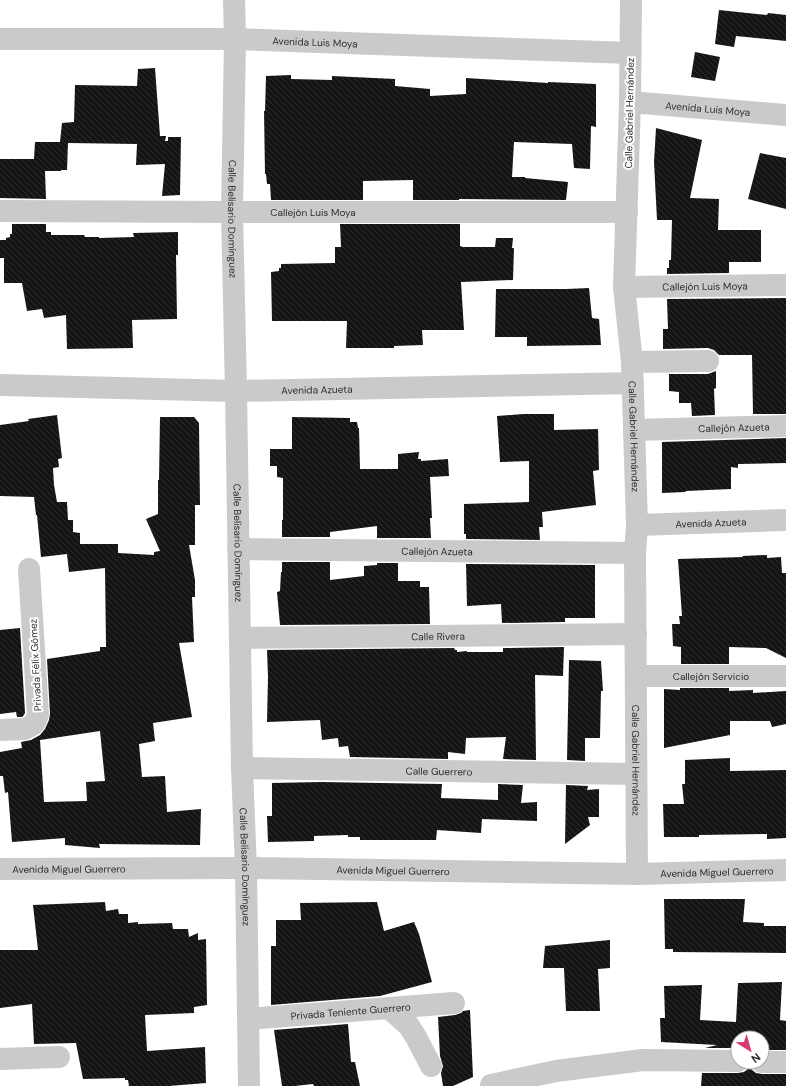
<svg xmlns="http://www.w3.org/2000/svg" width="786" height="1086" font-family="'DM Sans',sans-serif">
<defs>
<pattern id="building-back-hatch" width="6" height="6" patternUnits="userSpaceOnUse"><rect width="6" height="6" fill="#141414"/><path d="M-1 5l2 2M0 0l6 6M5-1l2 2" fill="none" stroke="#2e2e2e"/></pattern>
</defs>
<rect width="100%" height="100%" fill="#fff"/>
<g fill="url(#building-back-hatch)" fill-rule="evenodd">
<polygon points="719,10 767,15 768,13 786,15 786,41 736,36 734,47 715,44"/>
<polygon points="695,52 720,57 715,81 691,77"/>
<polygon points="155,68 160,136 166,136 165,141 168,141 168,137 181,137 180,195 162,196 165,164 136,165 137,144 68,143 67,170 61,170 61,171 45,171 46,199 0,198 0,159 34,159 35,142 60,142 62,123 74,122 75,85 137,86 138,69"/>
<polygon points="291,75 291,79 332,80 332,76 395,79 395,86 430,89 430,96 466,94 466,78 548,83 548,82 596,84 596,127 591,126 590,169 574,168 572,144 514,142 512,177 525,177 525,178 568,182 566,200 459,199 459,200 413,200 413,180 363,181 363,200 271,200 270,184 267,184 266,174 265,174 264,111 265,111 266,76"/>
<polygon points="656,128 702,140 690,198 719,199 718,230 761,230 761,262 729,262 729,273 667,274 667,268 669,268 669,260 671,260 672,220 657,220 654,162"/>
<polygon points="760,153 786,158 786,209 748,199"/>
<polygon points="12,224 46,224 46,232 51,232 51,235 84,235 85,237 99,237 99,238 134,237 133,233 178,232 178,255 176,255 177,319 132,320 133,348 67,349 66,315 44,318 42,309 27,311 22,283 4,283 4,258 0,258 0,240 6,240 6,238 10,237 10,234 12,234"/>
<polygon points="340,224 460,224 460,246 463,247 495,247 496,238 513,238 512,248 514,248 513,280 461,282 464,330 422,330 423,345 394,346 394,348 346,348 347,321 272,321 271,272 279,271 279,268 281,268 281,264 335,263 335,247 341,247"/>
<polygon points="589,288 592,318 599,319 601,345 527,346 527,337 495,337 496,289 566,289"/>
<polygon points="786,298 786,414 753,414 752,355 719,355 714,350 708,348 663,349 663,329 668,329 667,299"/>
<polygon points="716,371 716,388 714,389 715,415 692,416 691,403 679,403 679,392 669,391 669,374 708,374"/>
<polygon points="523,414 554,414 554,430 598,429 599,470 593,471 596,505 542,512 543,527 539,527 540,540 466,539 466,534 464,534 464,504 529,502 529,461 500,462 497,416"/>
<path d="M 57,415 L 62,458 L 58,459 L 59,467 L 53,468 L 54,485 L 57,502 L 67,502 L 68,520 L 73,520 L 73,532 L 80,533 L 80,544 L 118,544 L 118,553 L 154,555 L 154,552 L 160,551 L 146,519 L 158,514 L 158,480 L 159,480 L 160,417 L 194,417 L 199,423 L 200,505 L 195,505 L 195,545 L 189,545 L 195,580 L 195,597 L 192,597 L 194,642 L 179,643 L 192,717 L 153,723 L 155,741 L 139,744 L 142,777 L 165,776 L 167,812 L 201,809 L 200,845 L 99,844 L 100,848 L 65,845 L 65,838 L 12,842 L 8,792 L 5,793 L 3,776 L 0,776 L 0,752 L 22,748 L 21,742 L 31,740 L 40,735 L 45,729 L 49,720 L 50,714 L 47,659 L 100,651 L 100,647 L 106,647 L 105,568 L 69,572 L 67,554 L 41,557 L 37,515 L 36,515 L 34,497 L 0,496 L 0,425 L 29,421 L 28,419 ZM 100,731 L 105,781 L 86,782 L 87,801 L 44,802 L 40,740 Z"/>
<polygon points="292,417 350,418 350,422 357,422 358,428 359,428 360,469 398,469 398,454 419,452 418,459 421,459 421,461 448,459 449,476 430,477 432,518 430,518 431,538 377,538 377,526 330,532 330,537 282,537 282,520 283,520 283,478 277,477 277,466 270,466 270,449 292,449"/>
<polygon points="786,438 786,463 738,464 738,468 731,467 731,489 686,491 685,492 662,493 662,442"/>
<polygon points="767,555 767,558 781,557 782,573 786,573 786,658 766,648 729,647 729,664 681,664 681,647 673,646 672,624 680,624 679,616 682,616 678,559 743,557 742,556"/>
<polygon points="282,562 330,562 330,580 364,576 364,566 377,565 377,563 398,563 398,581 420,581 420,587 429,587 430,624 280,625 277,592 280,591 281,572 282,572"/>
<polygon points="466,564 595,565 595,618 565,618 565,622 502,623 501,604 467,606"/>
<polygon points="20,628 25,713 24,715 22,717 17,717 16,712 0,714 0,630"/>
<polygon points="564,647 563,676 535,675 536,760 503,759 506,737 466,738 465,754 448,752 448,759 350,757 348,746 339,747 338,738 322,740 320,720 267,722 268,677 267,650 454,648 455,650 457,650 457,652 467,651 467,652 503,652 503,648"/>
<polygon points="569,660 601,661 603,691 601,691 600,738 585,738 585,761 567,760"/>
<polygon points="680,688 729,688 729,691 753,690 753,693 786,691 786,724 772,727 770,721 730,721 730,735 664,748 664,689 680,690"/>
<polygon points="730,758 730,771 786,770 786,838 767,839 767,834 699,835 699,837 664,837 663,804 684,804 682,784 685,784 685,760"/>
<polygon points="321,782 442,784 441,798 498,800 498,784 523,785 521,803 537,802 537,821 482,819 481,833 437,830 436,840 360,840 360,837 348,837 348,835 314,836 314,841 268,842 267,816 272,816 272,783"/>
<polygon points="566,785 588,786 587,790 599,789 599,817 588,817 590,825 565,844"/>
<polygon points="664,899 745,899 743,922 764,923 764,926 786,926 786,953 673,952 673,949 665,949"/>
<polygon points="105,902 106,911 118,909 119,914 128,914 128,923 138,922 138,924 172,923 173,929 188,929 189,937 198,933 198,940 206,939 207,1005 194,1007 194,1013 145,1015 147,1051 205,1047 206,1083 169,1086 129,1086 128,1080 125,1080 125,1078 83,1079 76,1043 34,1044 32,1004 0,1008 0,950 38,950 33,905"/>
<polygon points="377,902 384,931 414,922 419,934 432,982 380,996 271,1005 271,946 276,946 276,920 301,920 300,903"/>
<polygon points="610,940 610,968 598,969 600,1011 566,1011 564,968 543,968 545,946"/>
<polygon points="782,982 780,1020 786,1021 786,1050 762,1050 762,1038 738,1038 738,1048 705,1048 717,1045 661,1042 660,1018 665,1018 664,986 702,985 700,1020 736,1022 738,983"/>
<polygon points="470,1010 473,1077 453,1086 443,1086 441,1073 443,1066 440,1056 438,1017 455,1015 461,1013 463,1011"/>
<polygon points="348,1024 351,1062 355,1062 360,1086 314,1086 313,1084 295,1086 282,1086 274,1030"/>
<polygon points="750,1064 751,1069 756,1073 762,1074 786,1074 786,1086 701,1086 702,1073 738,1073 744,1072 749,1068"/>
</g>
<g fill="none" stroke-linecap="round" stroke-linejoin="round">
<g stroke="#cacaca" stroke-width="22">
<path id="s1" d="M 234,0 L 235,39 L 232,212 L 236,391 L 242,768 L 246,868 L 249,1086"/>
<path id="s2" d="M 631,0 L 630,102 L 624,287 L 632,362 L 637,525 L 635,553 L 637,874"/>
<path id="s3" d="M 0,39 L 235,39 L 630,53"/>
<path id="s4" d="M 630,102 L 786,115"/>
<path id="s5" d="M 0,211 L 232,212 L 627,212"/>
<path id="s6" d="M 624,287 L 786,285"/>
<polyline points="632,362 708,361"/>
<path id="s7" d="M 0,385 L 236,391 L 633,383"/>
<path id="s8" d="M 634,430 L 786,426"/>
<path id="s9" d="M 637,525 L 786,520"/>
<path id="s10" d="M 238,549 L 635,553"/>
<path id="s11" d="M 240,638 L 636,634"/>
<path id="s12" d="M 636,676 L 786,676"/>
<polyline points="0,730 25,729 34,724 38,715 29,569"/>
<path id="s13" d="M 242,768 L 636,774"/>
<path id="s14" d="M 0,869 L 246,868 L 637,874 L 786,870"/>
<polyline points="389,1008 409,1026 416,1037 431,1066"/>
<path id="s15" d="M 248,1019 L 454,1003"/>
<polyline points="0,1059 59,1057"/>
<polyline points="762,1062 786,1062"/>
<polyline points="491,1085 556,1071 643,1060 738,1061"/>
</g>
</g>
<g text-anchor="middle" stroke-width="4" stroke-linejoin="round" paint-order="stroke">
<g font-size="10" fill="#2d2d2d" stroke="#fff">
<text dy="4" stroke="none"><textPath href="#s3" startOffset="315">Avenida Luis Moya</textPath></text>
<text dy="4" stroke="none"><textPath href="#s4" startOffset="78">Avenida Luis Moya</textPath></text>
<text transform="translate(629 113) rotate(-89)" y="4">Calle Gabriel Hernández</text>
<text dy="4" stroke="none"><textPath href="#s5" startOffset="313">Callejón Luis Moya</textPath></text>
<text dy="4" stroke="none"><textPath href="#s1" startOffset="219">Calle Belisario Domínguez</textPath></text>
<text dy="4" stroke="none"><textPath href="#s6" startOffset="81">Callejón Luis Moya</textPath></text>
<text dy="4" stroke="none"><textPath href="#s7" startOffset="317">Avenida Azueta</textPath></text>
<text dy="4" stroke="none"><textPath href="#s8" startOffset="100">Callejón Azueta</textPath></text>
<text dy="4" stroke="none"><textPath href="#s2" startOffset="437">Calle Gabriel Hernández</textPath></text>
<text dy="4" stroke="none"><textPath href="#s9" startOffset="74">Avenida Azueta</textPath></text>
<text dy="4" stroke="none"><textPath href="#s1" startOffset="543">Calle Belisario Domínguez</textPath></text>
<text dy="4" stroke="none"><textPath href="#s10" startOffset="199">Callejón Azueta</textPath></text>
<text dy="4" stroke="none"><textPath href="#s11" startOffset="198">Calle Rivera</textPath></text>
<text transform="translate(35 665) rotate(-93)" y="4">Privada Félix Gómez</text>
<text dy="4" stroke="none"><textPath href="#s12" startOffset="75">Callejón Servicio</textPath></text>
<text dy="4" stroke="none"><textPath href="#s2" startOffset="761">Calle Gabriel Hernández</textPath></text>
<text dy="4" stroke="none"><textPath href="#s13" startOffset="197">Calle Guerrero</textPath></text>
<text dy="4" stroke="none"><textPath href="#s1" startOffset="867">Calle Belisario Domínguez</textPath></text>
<text dy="4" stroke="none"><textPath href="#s14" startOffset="69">Avenida Miguel Guerrero</textPath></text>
<text dy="4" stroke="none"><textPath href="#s14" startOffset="393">Avenida Miguel Guerrero</textPath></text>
<text dy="4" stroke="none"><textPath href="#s14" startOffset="717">Avenida Miguel Guerrero</textPath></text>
<text dy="4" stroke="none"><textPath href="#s15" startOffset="103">Privada Teniente Guerrero</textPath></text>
</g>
</g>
<g transform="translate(750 1050) rotate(143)"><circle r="19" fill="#ffffff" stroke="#ababab"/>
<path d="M0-3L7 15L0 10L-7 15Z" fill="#d93a73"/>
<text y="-6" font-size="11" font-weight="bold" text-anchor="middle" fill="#2d2d2d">N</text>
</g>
</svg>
